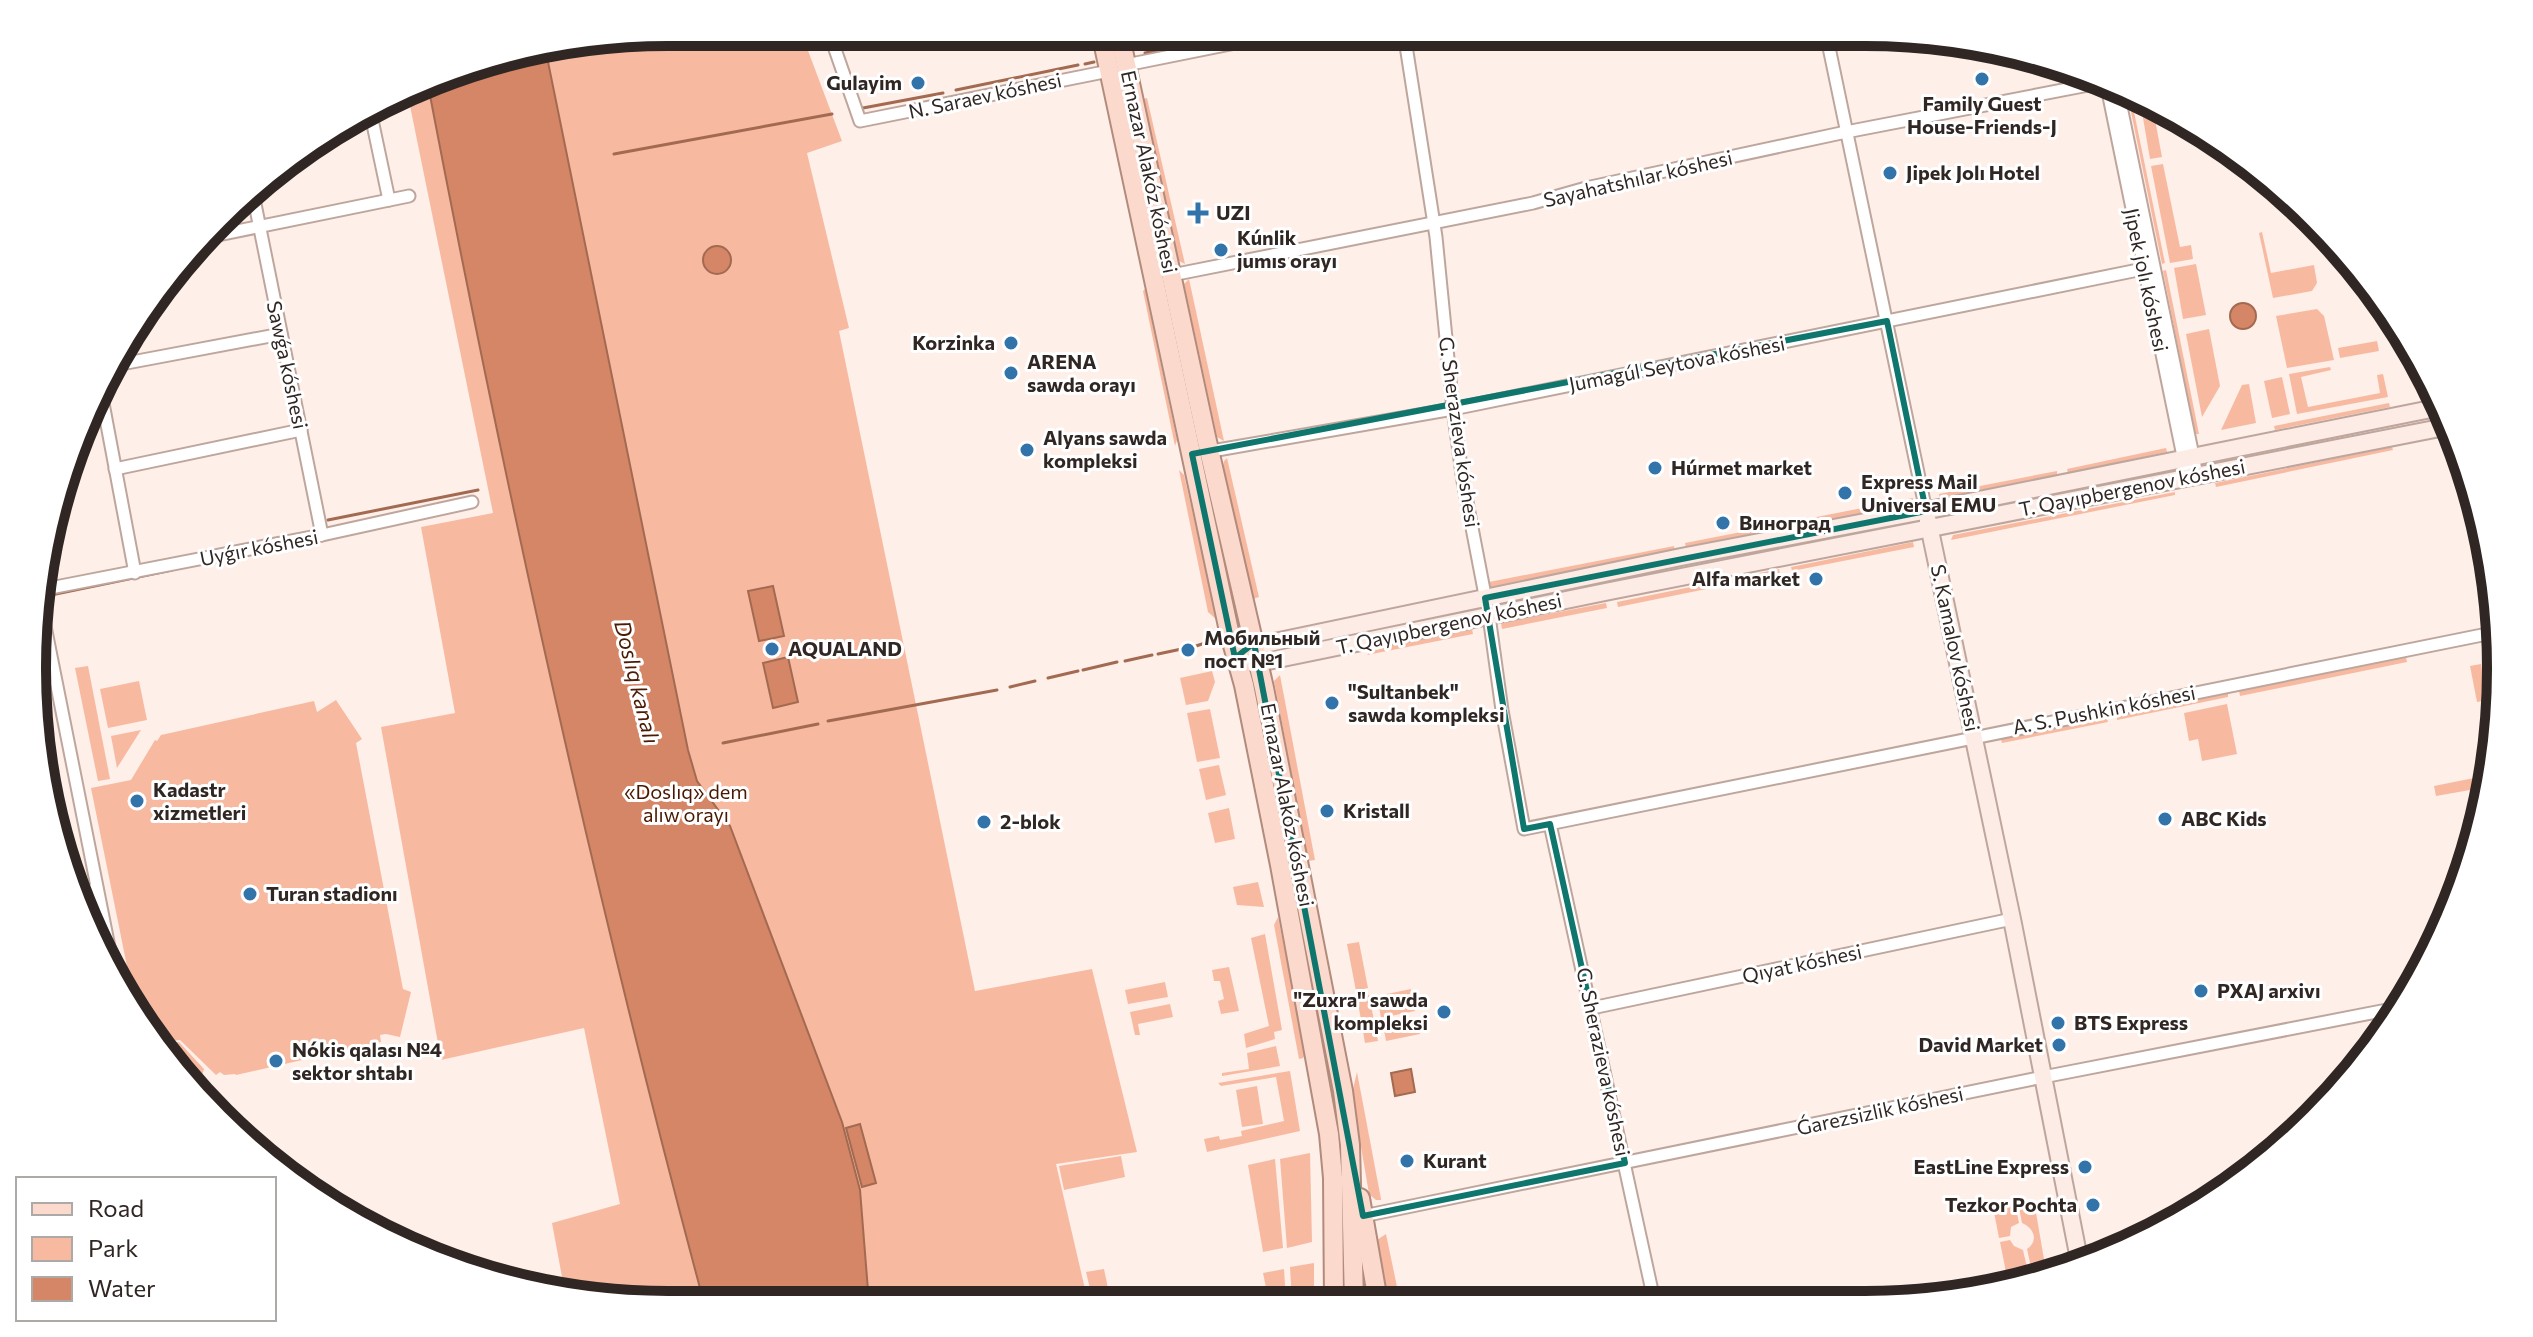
<svg xmlns="http://www.w3.org/2000/svg" width="2533" height="1337" font-family="Commissioner,sans-serif">
<rect width="100%" height="100%" fill="#feefe9"/>
<g fill="#f7baa1">
<polygon points="668,32 801,32 842,141 807,153 849,328 839,331 975,991 1092,969 1137,1152 1056,1164 1088,1302 627,1304 565,1293 552,1223 620,1204 584,1028 441,1060 381,727 455,713 421,527 493,513 408,96 463,66"/>
<polygon points="1147,98 1185,264 1179,261 1143,99"/>
<polygon points="2129,102 2132,102 2165,263 2162,264"/>
<polygon points="2153,109 2162,157 2150,159 2142,112"/>
<polygon points="2163,164 2180,247 2191,245 2193,259 2170,263 2151,166"/>
<polygon points="2262,232 2271,273 2314,265 2317,283 2312,291 2273,298 2259,233"/>
<polygon points="2196,264 2206,315 2183,319 2174,268"/>
<polygon points="2166,270 2199,434 2195,434 2163,271"/>
<polygon points="1189,279 1224,441 1217,437 1184,284"/>
<polygon points="1145,289 1177,440 1175,446 1143,291"/>
<polygon points="2317,309 2324,316 2334,360 2287,368 2276,316"/>
<polygon points="2209,329 2220,386 2202,417 2186,334"/>
<polygon points="2377,341 2379,351 2340,358 2338,348"/>
<polygon points="2330,367 2331,370 2301,377 2308,407 2380,393 2377,375 2383,374 2388,397 2297,414 2289,374"/>
<polygon points="2282,377 2290,414 2272,418 2264,381"/>
<polygon points="2249,384 2256,423 2221,430 2242,385"/>
<polygon points="2389,403 2390,407 2275,430 2274,426"/>
<polygon points="2392,447 2393,450 2216,487 2215,483"/>
<polygon points="2166,448 2167,452 2068,473 2067,469"/>
<polygon points="1227,458 1259,597 1253,599 1223,467 1224,461"/>
<polygon points="1179,470 1184,475 1217,620 1208,612"/>
<polygon points="2057,471 2057,475 1940,498 1939,494"/>
<polygon points="2175,492 2175,495 1951,540 1953,535"/>
<polygon points="1913,498 1914,503 1791,528 1782,527 1781,524"/>
<polygon points="1767,527 1768,529 1760,534 1686,548 1685,543"/>
<polygon points="1913,542 1914,547 1792,571 1791,567"/>
<polygon points="1674,546 1675,551 1490,588 1489,582"/>
<polygon points="1779,569 1780,574 1618,607 1617,602"/>
<polygon points="1606,603 1607,608 1502,629 1501,623"/>
<polygon points="1472,629 1473,634 1367,655 1372,650"/>
<polygon points="2406,657 2407,662 2240,696 2239,691"/>
<polygon points="2481,664 2488,700 2477,702 2470,666"/>
<polygon points="88,666 110,779 98,781 75,668"/>
<polygon points="1212,671 1215,682 1208,701 1186,705 1180,678"/>
<polygon points="1280,675 1315,860 1308,861 1274,681"/>
<polygon points="139,681 147,720 108,728 100,689"/>
<polygon points="2228,693 2228,697 2117,720 2117,716"/>
<polygon points="336,700 362,739 356,743 403,989 411,992 400,1037 386,1034 380,1035 381,1042 236,1075 235,1074 224,1075 220,1072 216,1075 180,1040 164,1042 134,1001 91,788 131,780 155,740 157,741 161,735 314,701 317,712"/>
<polygon points="2227,704 2237,754 2202,761 2198,739 2189,741 2184,713"/>
<polygon points="1210,709 1220,758 1197,762 1187,713"/>
<polygon points="2107,718 2108,722 2002,743 2001,739"/>
<polygon points="141,730 117,768 111,736"/>
<polygon points="1219,765 1226,795 1206,800 1199,769"/>
<polygon points="2489,775 2487,787 2436,796 2434,786"/>
<polygon points="1229,808 1235,839 1215,843 1208,813"/>
<polygon points="1258,882 1264,907 1237,905 1233,887"/>
<polygon points="1278,917 1306,1053 1303,1058 1299,1059 1274,925"/>
<polygon points="1265,934 1282,1030 1274,1032 1275,1039 1246,1048 1244,1034 1269,1026 1251,938"/>
<polygon points="1359,942 1368,988 1356,991 1347,944"/>
<polygon points="1229,967 1239,1011 1221,1014 1218,1001 1224,999 1220,981 1214,981 1212,970"/>
<polygon points="1165,982 1168,997 1128,1004 1125,990"/>
<polygon points="1411,989 1415,1011 1381,1018 1377,996"/>
<polygon points="1369,995 1378,1041 1365,1043 1357,997"/>
<polygon points="1170,1004 1173,1017 1138,1024 1140,1035 1135,1035 1130,1012"/>
<polygon points="1417,1018 1420,1034 1386,1041 1383,1024"/>
<polygon points="179,1042 204,1069 200,1082 193,1084 165,1044"/>
<polygon points="1276,1046 1280,1066 1222,1076 1222,1073 1249,1069 1247,1053"/>
<polygon points="1290,1071 1300,1131 1207,1152 1204,1139 1219,1136 1220,1140 1242,1136 1241,1131 1284,1121 1276,1077 1221,1086 1218,1083"/>
<polygon points="1357,1072 1381,1199 1381,1200 1376,1200 1369,1194 1353,1099 1353,1089"/>
<polygon points="1257,1086 1263,1124 1242,1127 1236,1090"/>
<polygon points="1310,1153 1312,1242 1287,1248 1280,1159"/>
<polygon points="1121,1156 1125,1177 1064,1190 1059,1166"/>
<polygon points="1275,1159 1283,1248 1263,1252 1248,1165"/>
<path d="M 2034,1201 L 2045,1265 L 2041,1270 L 2032,1272 L 2027,1249 C 2039,1241 2034,1228 2022,1223 L 2018,1203 Z"/>
<polygon points="2015,1203 2019,1223 2011,1227 2010,1236 1999,1238 1993,1207"/>
<polygon points="1386,1234 1400,1301 1385,1301 1377,1240"/>
<polygon points="2010,1240 2014,1246 2023,1250 2028,1272 2007,1277 2000,1242"/>
<polygon points="1314,1263 1314,1287 1309,1302 1292,1302 1290,1267"/>
<polygon points="1104,1269 1109,1293 1092,1297 1086,1272"/>
<polygon points="1284,1269 1286,1302 1269,1302 1263,1273"/>
<polygon points="1257,1286 1260,1302 1219,1302 1218,1295"/>
</g>
<g fill="#d48666" stroke="#a36a52" stroke-width="2">
<path d="M 546,52 L 688,750 L 697,781 L 730,826 L 842,1122 L 860,1190 L 869,1303 L 704,1303 C 596,901 506,494 428,85 L 463,66 Z"/>
<circle cx="717" cy="260" r="14"/>
<circle cx="2243" cy="316" r="13"/>
<polygon points="773,586 784,636 759,641 748,591"/>
<polygon points="788,657 798,702 773,708 763,663"/>
<polygon points="1411,1069 1415,1092 1395,1096 1391,1073"/>
<polygon points="860,1124 876,1183 862,1187 846,1128"/>
</g>
<g fill="none" stroke-linecap="round" stroke-linejoin="round">
<g stroke="#a36a52" stroke-width="3">
<polyline points="1145,53 1238,33"/>
<polyline points="1085,64 1094,62"/>
<polyline points="956,90 1078,65"/>
<polyline points="863,108 943,93"/>
<polyline points="614,154 832,114"/>
<polyline points="328,520 478,490"/>
<polyline points="51,595 172,570"/>
<polyline points="1196,646 1205,643"/>
<polyline points="1158,654 1191,647"/>
<polyline points="1125,661 1152,655"/>
<polyline points="1083,670 1117,662"/>
<polyline points="1048,678 1078,671"/>
<polyline points="1010,687 1035,681"/>
<polyline points="828,721 997,690"/>
<polyline points="723,743 818,724"/>
</g>
<defs>
<g id="street">
<polyline points="829,32 860,121 1109,71"/>
<polyline points="1404,33 1436,237 1453,409 1463,481 1489,616 1502,710 1524,829 2497,632"/>
<polyline points="1826,33 1926,511"/>
<polyline points="1126,65 1285,33"/>
<polyline points="2106,82 2185,466"/>
<polyline points="2117,87 2197,475"/>
<polyline points="371,115 389,200"/>
<polyline points="253,194 322,535"/>
<polyline points="213,236 409,196"/>
<polyline points="1172,275 1533,203 1586,188 1846,132 2104,82"/>
<polyline points="116,365 281,334"/>
<polyline points="102,398 135,573"/>
<polyline points="1206,452 1453,409 2143,269"/>
<polyline points="115,469 301,430"/>
<polyline points="45,589 322,535 472,502"/>
<polyline points="43,616 114,972"/>
<polyline points="1550,824 1654,1300"/>
<polyline points="76,893 97,889"/>
<polyline points="1592,1008 2012,919"/>
<polyline points="1360,1220 1363,1216 2043,1077 2397,1008"/>
</g>
<g id="secondary">
<polyline points="1928,521 2012,919 2080,1264"/>
<polyline points="1244,651 1255,646 1681,557 1939,508 2441,407"/>
<polyline points="1247,662 1258,663 1610,591 2450,426"/>
</g>
<g id="primary">
<polyline points="1101,32 1229,631 1244,685 1280,865 1329,1134 1333,1178 1334,1301"/>
<polyline points="1119,32 1206,437 1264,688 1343,1091 1350,1145 1354,1301"/>
<polyline points="1360,1198 1378,1301"/>
</g>
</defs>
<use href="#street" stroke="#bea69d" stroke-width="15"/>
<use href="#secondary" stroke="#bea69d" stroke-width="20"/>
<use href="#primary" stroke="#b28b7c" stroke-width="22"/>
<use href="#street" stroke="#fff" stroke-width="11"/>
<use href="#secondary" stroke="#fdece6" stroke-width="16"/>
<use href="#primary" stroke="#fbdacd" stroke-width="18"/>
</g>
<path fill="none" stroke="#0f766e" stroke-width="6" stroke-linejoin="round" d="M 1887,321 L 1926,511 L 1485,598 L 1524,829 L 1550,824 L 1625,1163 L 1363,1216 L 1254,643 L 1235,658 L 1192,454 Z"/>
<g fill="#3274aa" stroke="#fff" stroke-width="3">
<circle cx="1982" cy="79" r="8"/>
<circle cx="918" cy="83" r="8"/>
<circle cx="1890" cy="173" r="8"/>
<path d="M1194 201h8v8h8v8h-8v8h-8v-8h-8v-8h8z"/>
<circle cx="1221" cy="250" r="8"/>
<circle cx="1011" cy="343" r="8"/>
<circle cx="1011" cy="373" r="8"/>
<circle cx="1027" cy="450" r="8"/>
<circle cx="1655" cy="468" r="8"/>
<circle cx="1845" cy="493" r="8"/>
<circle cx="1723" cy="523" r="8"/>
<circle cx="1816" cy="579" r="8"/>
<circle cx="772" cy="649" r="8"/>
<circle cx="1188" cy="650" r="8"/>
<circle cx="1332" cy="703" r="8"/>
<circle cx="137" cy="801" r="8"/>
<circle cx="1327" cy="811" r="8"/>
<circle cx="2165" cy="819" r="8"/>
<circle cx="984" cy="822" r="8"/>
<circle cx="250" cy="894" r="8"/>
<circle cx="2201" cy="991" r="8"/>
<circle cx="1444" cy="1012" r="8"/>
<circle cx="2058" cy="1023" r="8"/>
<circle cx="2059" cy="1045" r="8"/>
<circle cx="276" cy="1061" r="8"/>
<circle cx="1407" cy="1161" r="8"/>
<circle cx="2085" cy="1167" r="8"/>
<circle cx="2093" cy="1205" r="8"/>
</g>
<g text-anchor="middle" stroke-width="6" stroke-linejoin="round" paint-order="stroke">
<g font-size="20" font-weight="bold" fill="#302724" stroke="#fff" text-anchor="start">
<text x="902" y="90" text-anchor="end">Gulayim</text>
<text x="1982" y="111" text-anchor="middle">Family Guest<tspan x="1982" dy="23">House-Friends-J</tspan></text>
<text x="1906" y="180">Jipek Jolı Hotel</text>
<text x="1216" y="220">UZI</text>
<text x="1237" y="245">Kúnlik<tspan x="1237" dy="23">jumıs orayı</tspan></text>
<text x="995" y="350" text-anchor="end">Korzinka</text>
<text x="1027" y="369">ARENA<tspan x="1027" dy="23">sawda orayı</tspan></text>
<text x="1043" y="445">Alyans sawda<tspan x="1043" dy="23">kompleksi</tspan></text>
<text x="1671" y="475">Húrmet market</text>
<text x="1861" y="489">Express Mail<tspan x="1861" dy="23">Universal EMU</tspan></text>
<text x="1739" y="530">Виноград</text>
<text x="1800" y="586" text-anchor="end">Alfa market</text>
<text x="1204" y="645">Мобильный<tspan x="1204" dy="23">пост №1</tspan></text>
<text x="788" y="656">AQUALAND</text>
<text x="1348" y="699">"Sultanbek"<tspan x="1348" dy="23">sawda kompleksi</tspan></text>
<text x="153" y="797">Kadastr<tspan x="153" dy="23">xizmetleri</tspan></text>
<text x="1343" y="818">Kristall</text>
<text x="2181" y="826">ABC Kids</text>
<text x="1000" y="829">2-blok</text>
<text x="266" y="901">Turan stadionı</text>
<text x="2217" y="998">PXAJ arxivı</text>
<text x="1428" y="1007" text-anchor="end">"Zuxra" sawda<tspan x="1428" dy="23">kompleksi</tspan></text>
<text x="2074" y="1030">BTS Express</text>
<text x="2043" y="1052" text-anchor="end">David Market</text>
<text x="292" y="1057">Nókis qalası №4<tspan x="292" dy="23">sektor shtabı</tspan></text>
<text x="1423" y="1168">Kurant</text>
<text x="2069" y="1174" text-anchor="end">EastLine Express</text>
<text x="2077" y="1212" text-anchor="end">Tezkor Pochta</text>
</g>
<g font-size="20" fill="#302724" stroke="#fff">
<text transform="translate(985 96) rotate(-12)" y="7">N. Saraev kóshesi</text>
<text transform="translate(1149 172) rotate(78)" y="7">Ernazar Alakóz kóshesi</text>
<text transform="translate(1638 179) rotate(-13)" y="7">Sayahatshılar kóshesi</text>
<text transform="translate(2146 280) rotate(78)" y="7">Jipek jolı kóshesi</text>
<text transform="translate(1677 364) rotate(-11)" y="7">Jumagúl Seytova kóshesi</text>
<text transform="translate(287 365) rotate(78)" y="7">Sawǵa kóshesi</text>
<text transform="translate(1459 432) rotate(82)" y="7">G. Sherazieva kóshesi</text>
<text transform="translate(2132 488) rotate(-11)" y="7">T. Qayıpbergenov kóshesi</text>
<text transform="translate(259 548) rotate(-11)" y="7">Uyǵır kóshesi</text>
<text transform="translate(1449 624) rotate(-12)" y="7">T. Qayıpbergenov kóshesi</text>
<text transform="translate(1955 648) rotate(78)" y="7">S. Kamalov kóshesi</text>
<text transform="translate(2104 710) rotate(-11)" y="7">A. S. Pushkin kóshesi</text>
<text transform="translate(1287 805) rotate(79)" y="7">Ernazar Alakóz kóshesi</text>
<text transform="translate(1802 964) rotate(-12)" y="7">Qıyat kóshesi</text>
<text transform="translate(1603 1062) rotate(78)" y="7">G. Sherazieva kóshesi</text>
<text transform="translate(1880 1111) rotate(-12)" y="7">Ǵarezsizlik kóshesi</text>
</g>
<g font-size="20" fill="#491801" stroke="#fff">
<text x="686" y="799">«Doslıq» dem<tspan x="686" dy="23">alıw orayı</tspan></text>
</g>
<g font-size="22" font-style="italic" fill="#4c1b03" stroke="#fff">
<text transform="translate(637 682) rotate(76)" y="8">Doslıq kanalı</text>
</g>
</g>
<path d="M0 0H2533V1337H0ZM668 46H1865A622 622 0 0 1 2487 668V669A622 622 0 0 1 1865 1291H668A622 622 0 0 1 46 669V668A622 622 0 0 1 668 46Z" fill="#fff" fill-rule="evenodd"/>
<path fill="none" stroke="#302724" stroke-width="10" d="M668 46H1865A622 622 0 0 1 2487 668V669A622 622 0 0 1 1865 1291H668A622 622 0 0 1 46 669V668A622 622 0 0 1 668 46Z"/>
<rect x="16" y="1177" width="260" height="144" fill="#ffffff" stroke="#aca9a7" stroke-width="2"/>
<rect x="32" y="1203" width="40" height="12" fill="#fbdacd" stroke="#aca9a7" stroke-width="2"/>
<text x="88" y="1217" font-size="24" fill="#302724">Road</text>
<rect x="32" y="1237" width="40" height="24" fill="#f7baa1" stroke="#aca9a7" stroke-width="2"/>
<text x="88" y="1257" font-size="24" fill="#302724">Park</text>
<rect x="32" y="1277" width="40" height="24" fill="#d48666" stroke="#aca9a7" stroke-width="2"/>
<text x="88" y="1297" font-size="24" fill="#302724">Water</text>
</svg>
